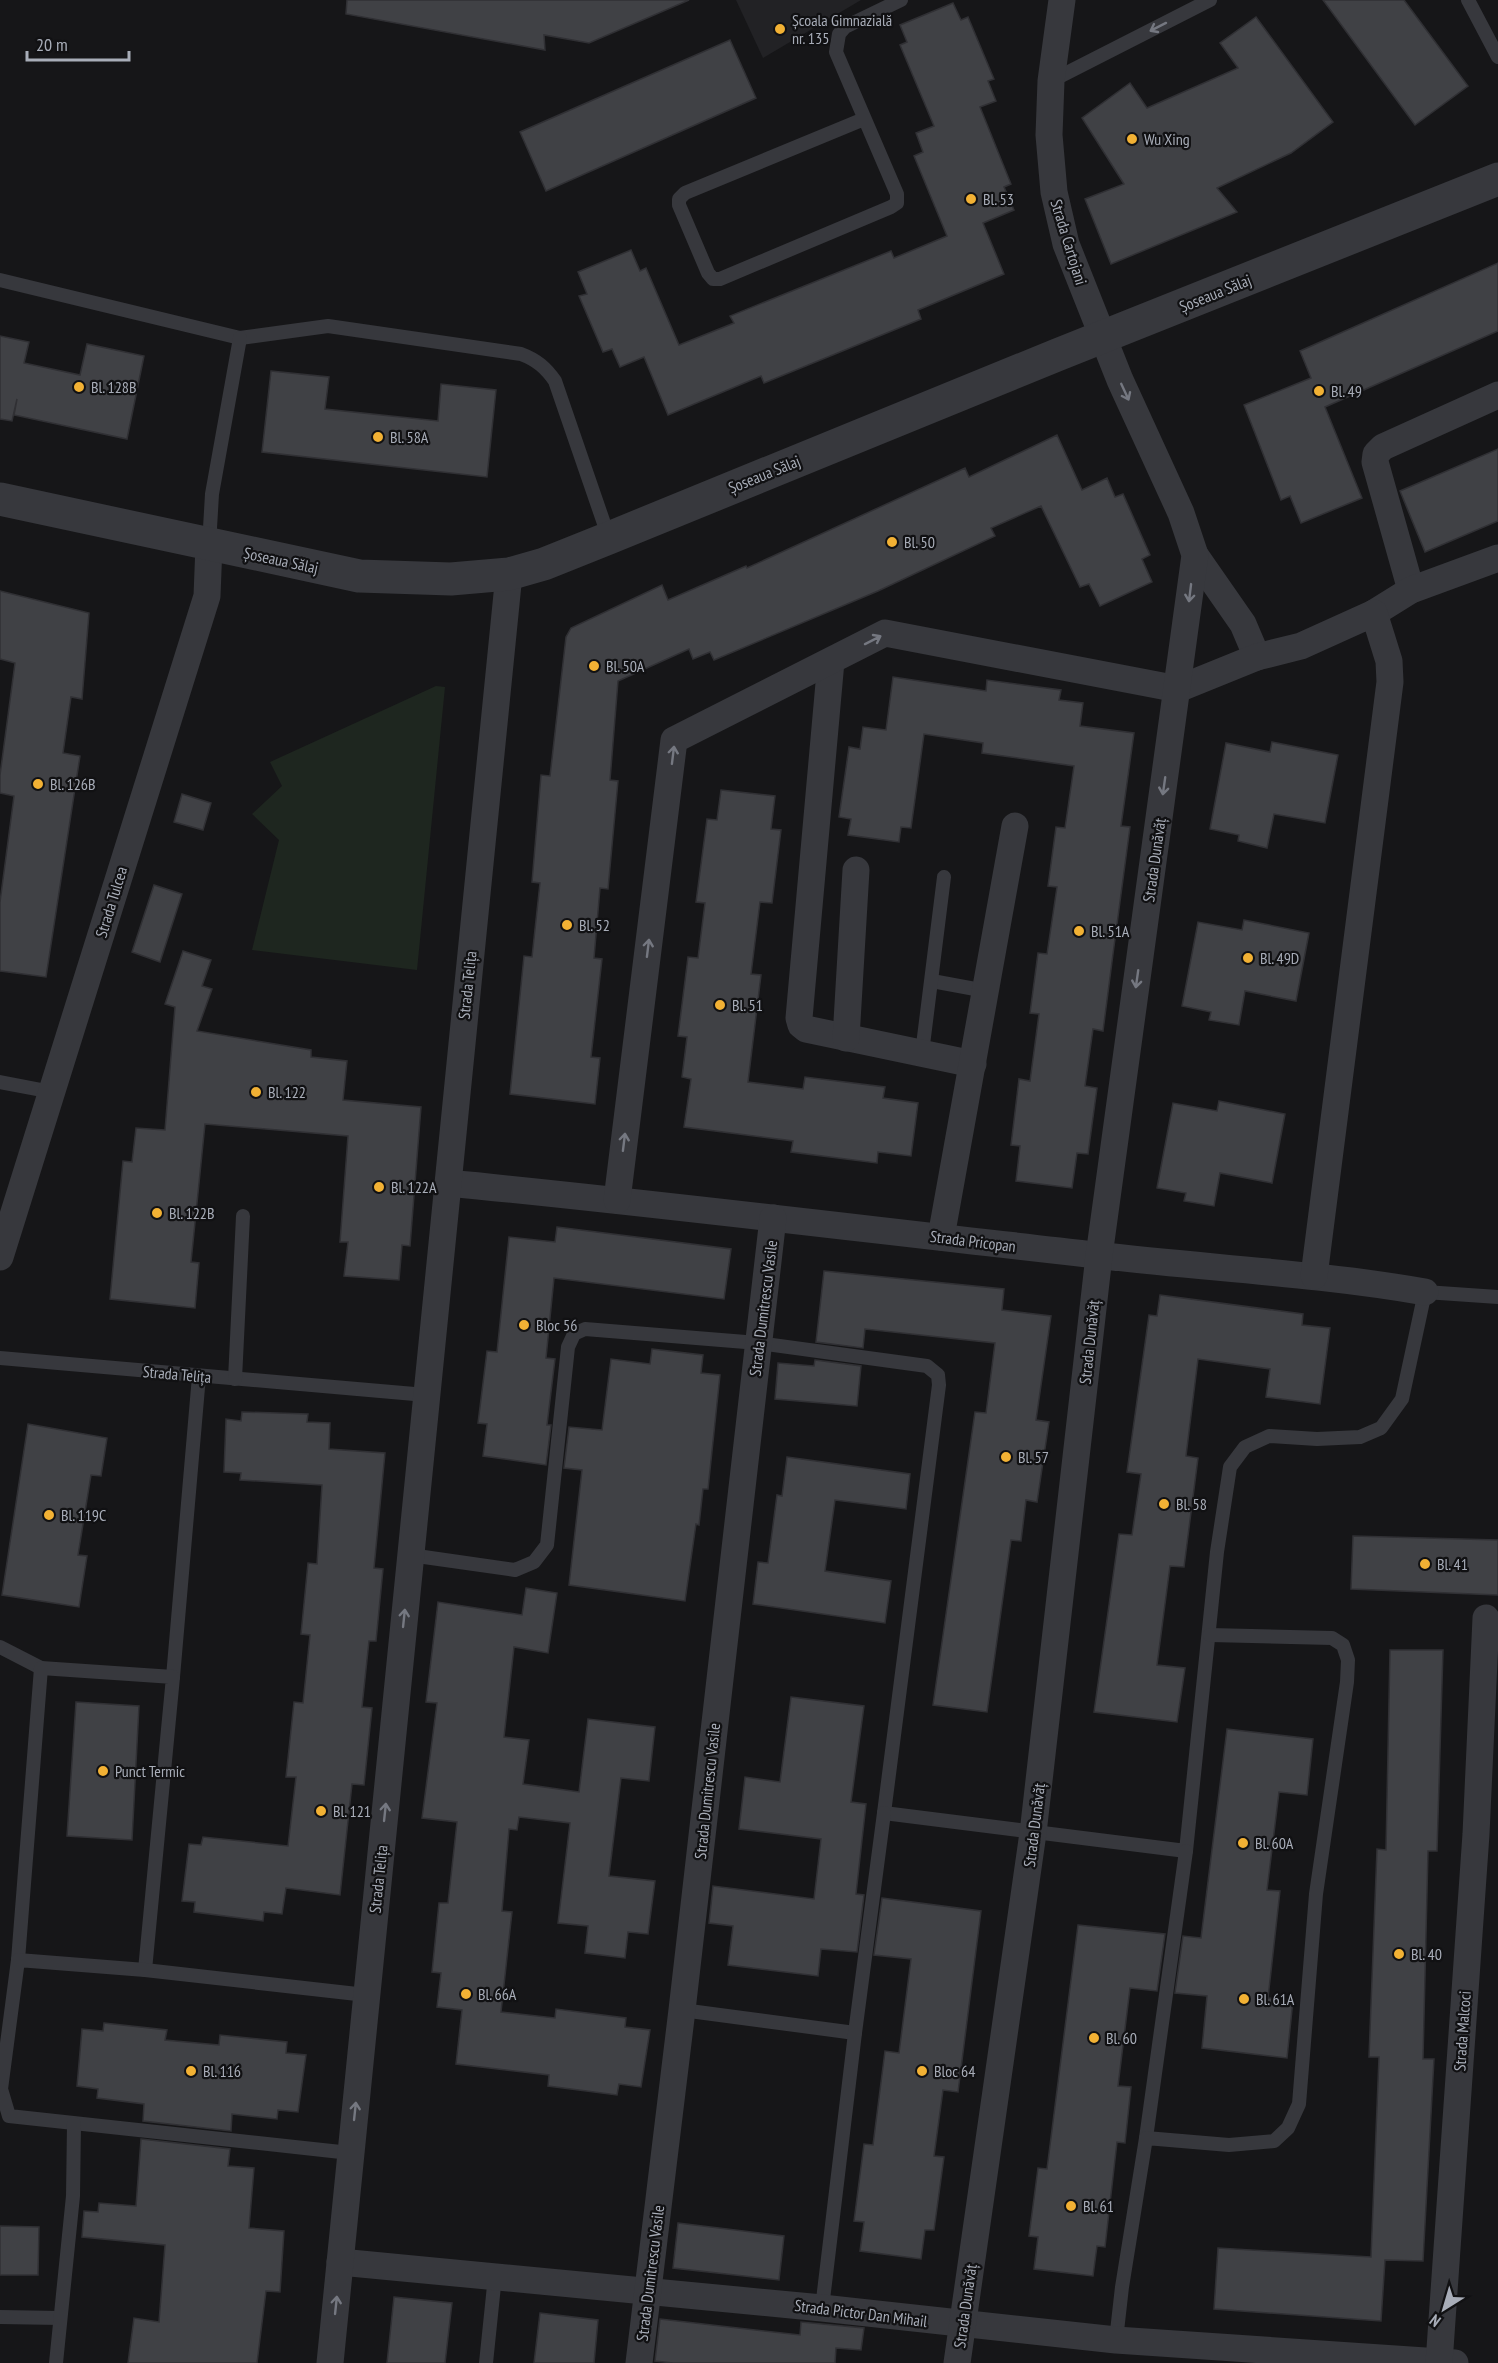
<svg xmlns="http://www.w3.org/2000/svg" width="1498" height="2363" font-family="'PT Sans Narrow',sans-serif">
<rect width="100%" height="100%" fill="#161618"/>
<polygon fill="#222225" points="736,0 861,0 763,58"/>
<polygon fill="#1e261f" points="436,686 445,687 417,970 252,950 279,840 252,814 282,786 270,762"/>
<g fill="#404145" stroke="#303034" stroke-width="1.5">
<polygon points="347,0 689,0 589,43 544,35 545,50 346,14"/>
<polygon points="1323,0 1404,0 1468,86 1415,125"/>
<polygon points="953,3 961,20 968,17 994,79 988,81 996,101 980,107 1011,184 1004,187 1014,210 983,223 1004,274 918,310 921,319 764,383 761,376 668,415 644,357 620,367 612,349 603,352 579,296 587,294 578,272 631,250 640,271 646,268 679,345 734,323 730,316 891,251 894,258 947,236 914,156 923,152 916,133 934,126 900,45 907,42 900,25"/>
<polygon points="1256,17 1333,122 1291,153 1217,188 1237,212 1111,264 1085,199 1124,184 1082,118 1130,83 1147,108 1238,68 1220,43"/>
<polygon points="730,40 756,98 546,191 520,132"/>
<polygon points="1498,263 1498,331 1325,407 1362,498 1301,523 1290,496 1281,500 1244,405 1311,378 1300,351"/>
<polygon points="0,336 29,342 24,363 80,375 87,344 144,356 127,439 14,415 17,399 12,421 0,419"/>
<polygon points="271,371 329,377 325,409 438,421 441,384 496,390 487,477 262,452"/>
<polygon points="1057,435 1082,490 1107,478 1115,497 1123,494 1150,555 1142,559 1152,582 1100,606 1089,584 1080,587 1041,506 991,528 995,536 878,591 714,660 710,652 693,659 689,649 618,681 610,780 618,781 608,889 600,888 594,958 602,959 591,1057 600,1058 595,1104 510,1094 524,956 532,957 540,883 532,882 541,775 550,776 566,637 571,628 662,585 668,600 746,566 747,568 965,468 969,477"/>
<polygon points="1498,449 1498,521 1425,552 1400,491"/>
<polygon points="0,591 89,613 82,699 71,697 63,753 80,756 46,977 0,971 0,902 14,796 0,793 0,775 15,663 0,659"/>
<polygon points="893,677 986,691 987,680 1061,690 1059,700 1083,703 1080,726 1134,733 1121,826 1130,827 1113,954 1103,1031 1093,1029 1085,1086 1097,1088 1088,1154 1077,1153 1072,1188 1016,1181 1020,1146 1011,1145 1019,1079 1030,1081 1039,1014 1030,1013 1038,953 1047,954 1057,887 1048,886 1056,827 1065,828 1074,766 982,753 983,743 924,734 911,828 901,827 899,842 848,835 851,819 839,817 849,747 860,749 863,727 886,730"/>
<polygon points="1272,742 1338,755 1325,823 1274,814 1267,848 1238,841 1239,835 1210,829 1226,743 1270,752"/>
<polygon points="721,790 775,796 771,829 781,830 772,903 760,902 751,974 761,975 748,1082 803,1089 805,1077 885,1087 883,1098 918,1103 911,1156 878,1152 877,1163 791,1152 793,1141 684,1127 691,1079 682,1077 687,1037 678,1036 688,957 698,958 705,903 696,902 707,819 717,820"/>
<polygon points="182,794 211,803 203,830 174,822"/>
<polygon points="154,885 182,894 160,962 132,952"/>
<polygon points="1244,920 1309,933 1296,1001 1245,991 1239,1025 1209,1020 1211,1012 1182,1006 1198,922 1242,930"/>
<polygon points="183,951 211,960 202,986 212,989 197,1031 311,1050 311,1057 347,1061 343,1100 421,1107 410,1246 402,1245 399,1280 344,1276 348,1242 340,1242 348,1136 205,1124 191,1262 199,1263 195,1308 110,1299 123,1161 132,1162 136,1128 165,1130 175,1007 165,1004"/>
<polygon points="1219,1101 1285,1114 1272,1183 1220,1173 1214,1206 1184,1201 1186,1193 1157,1188 1173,1103 1217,1111"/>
<polygon points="557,1227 731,1249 724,1299 554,1278 546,1358 555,1359 547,1425 551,1425 546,1465 483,1456 487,1424 478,1423 487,1351 497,1352 509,1237 555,1242"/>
<polygon points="824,1271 1004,1289 1002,1310 1051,1316 1036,1420 1049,1422 1037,1502 1026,1500 1021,1541 1011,1540 987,1712 933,1705 975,1412 986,1413 995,1343 865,1329 863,1348 816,1342"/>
<polygon points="1160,1295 1303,1314 1302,1325 1330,1328 1320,1404 1266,1397 1270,1369 1198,1359 1186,1456 1198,1458 1184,1567 1170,1566 1157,1665 1185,1668 1177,1722 1094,1712 1119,1534 1132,1535 1141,1474 1127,1472 1149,1315 1157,1316"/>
<polygon points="652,1349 703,1355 701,1373 720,1375 708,1489 703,1489 699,1525 696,1524 685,1601 569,1585 582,1470 564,1468 569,1427 602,1430 611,1359 650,1364"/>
<polygon points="815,1360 861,1366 857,1406 775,1399 778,1363 814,1366"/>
<polygon points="242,1412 308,1414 307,1422 330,1423 329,1449 385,1453 374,1568 383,1569 376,1641 369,1641 362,1707 372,1708 364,1785 352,1784 340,1895 286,1888 282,1914 264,1912 263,1921 194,1912 195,1902 182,1901 189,1844 201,1845 203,1837 288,1846 296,1777 286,1777 294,1702 303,1703 310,1635 301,1634 308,1563 317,1564 322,1485 240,1480 241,1473 224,1472 226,1419 241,1421"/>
<polygon points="28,1424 107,1438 101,1476 91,1475 78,1555 87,1556 79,1607 2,1595"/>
<polygon points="787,1457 910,1474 906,1509 835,1500 825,1571 891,1581 885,1623 753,1604 758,1562 768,1563 777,1495 782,1496"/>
<polygon points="1353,1536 1498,1540 1498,1595 1351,1589"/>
<polygon points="526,1588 557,1593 548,1653 514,1647 504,1737 529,1740 523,1784 579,1792 588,1719 655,1727 649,1781 621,1778 609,1876 655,1881 648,1934 628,1932 625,1958 585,1953 588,1926 558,1923 570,1823 519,1817 517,1830 509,1829 502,1911 512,1912 501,2012 555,2018 556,2009 626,2018 625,2027 650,2030 641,2087 619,2084 617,2095 548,2086 549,2075 456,2064 462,2010 437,2007 441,1973 432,1972 439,1903 448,1903 457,1822 422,1818 437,1703 426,1702 438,1602 522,1615"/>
<polygon points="1390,1650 1443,1650 1437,1851 1428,1851 1423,2059 1434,2059 1423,2261 1385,2260 1381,2321 1214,2309 1218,2248 1371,2257 1379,2057 1369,2057 1377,1849 1386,1850"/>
<polygon points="791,1697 864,1706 851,1802 866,1804 856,1894 864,1895 857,1952 821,1949 818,1976 728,1965 733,1926 709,1923 713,1886 814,1899 821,1839 739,1829 745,1777 780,1782"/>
<polygon points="76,1702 139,1706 132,1840 67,1836"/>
<polygon points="1227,1729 1313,1739 1307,1795 1279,1792 1267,1890 1280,1891 1268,1998 1293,2000 1287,2058 1202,2048 1207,1996 1175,1993 1183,1936 1201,1938"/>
<polygon points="882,1898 981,1911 958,2092 943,2090 934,2156 944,2157 934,2230 925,2230 921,2259 860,2251 864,2222 854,2221 864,2144 873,2145 885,2051 899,2053 911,1959 874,1955"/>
<polygon points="1078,1925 1165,1934 1157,1991 1130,1988 1118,2086 1131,2087 1125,2143 1117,2142 1105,2247 1097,2246 1093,2276 1034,2269 1038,2237 1029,2236 1038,2168 1047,2169"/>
<polygon points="104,2023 167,2030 165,2040 219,2045 220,2035 287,2042 286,2053 306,2055 298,2112 278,2110 277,2119 232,2114 231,2131 143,2121 144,2104 97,2098 98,2089 77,2086 82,2029 103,2031"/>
<polygon points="141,2139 230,2149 228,2166 254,2168 249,2228 284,2231 280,2292 266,2291 257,2363 128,2363 134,2318 159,2322 165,2245 82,2237 84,2211 98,2212 99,2203 136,2206"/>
<polygon points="678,2223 784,2236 779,2280 673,2268"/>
<polygon points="0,2226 39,2227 38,2275 0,2275"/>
<polygon points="394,2297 452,2303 445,2363 387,2363"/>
<polygon points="540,2313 598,2320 594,2363 534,2363"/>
<polygon points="660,2319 800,2335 801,2322 864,2328 861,2350 836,2348 835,2363 673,2363 655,2361"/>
</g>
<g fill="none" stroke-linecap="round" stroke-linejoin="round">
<g stroke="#37383d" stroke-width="14">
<polyline points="1468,0 1498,57"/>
<polyline points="1051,81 1210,0"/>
<polyline points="864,119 685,193 679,199 679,205 708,273 713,279 720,279 891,207 897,203 897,194 836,52 839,34 845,27 901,0"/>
<path d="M 0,280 L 240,338 L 328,326 L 521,354 C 537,360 546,368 555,381 L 609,538"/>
<polyline points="209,545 212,494 240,338"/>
<polyline points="932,981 986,991"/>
<polyline points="922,1053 944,877"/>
<polyline points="0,1082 52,1092"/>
<polyline points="0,1358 426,1395"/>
<polyline points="235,1379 243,1216"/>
<polyline points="410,1555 515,1570 534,1562 547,1545 568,1347 574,1334 585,1329 758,1343 927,1366 938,1375 939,1385 884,1813 1186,1851 1217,1552 1230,1467 1245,1447 1269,1436 1317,1439 1360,1437 1381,1428 1402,1399 1425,1292 1498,1297"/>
<polyline points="0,1647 41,1668"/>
<polyline points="173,1677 199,1376"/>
<polyline points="18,1960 41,1668 173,1677 145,1970"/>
<polyline points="682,2010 855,2033"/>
<polyline points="1146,2138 1186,1851"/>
<polyline points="350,2153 9,2116 1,2089 18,1960 145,1970 366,1995"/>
<polyline points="822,2308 855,2033 884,1813"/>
<polyline points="0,2317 60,2318"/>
<polyline points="1116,2340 1122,2287 1146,2138 1229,2145 1274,2141 1288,2128 1299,2104 1316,1894 1347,1682 1348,1660 1343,1645 1332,1638 1210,1635"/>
<polyline points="56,2363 73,2196 74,2124"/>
<polyline points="486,2363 495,2276"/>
</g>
<g stroke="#37383d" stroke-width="27">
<polyline points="1195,555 1243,624 1257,657"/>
<polyline points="1411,590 1375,462 1376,454 1383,447 1498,395"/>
<polyline points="1374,613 1411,590 1498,558"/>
<polyline points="831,661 799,1018 801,1025 806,1029 973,1064"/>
<polyline points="846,1038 856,870"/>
<path d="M 448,1183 C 664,1204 880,1231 1096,1255 C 1205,1268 1316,1273 1425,1292"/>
<polyline points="617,1200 674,740 885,633 1178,689 1257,657 1301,646 1374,613 1389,661 1390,682 1314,1276"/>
<polyline points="941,1237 1015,826"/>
<polyline points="0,1257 207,596 209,545"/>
<polyline points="340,2262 822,2308 1116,2340 1455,2363"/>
<polyline points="330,2363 509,574"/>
<polyline points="639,2363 682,2010 773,1218"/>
<polyline points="957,2363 1033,1833 1099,1256 1195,555 1181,513 1120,380 1066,244 1054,192 1049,135 1051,81 1062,0"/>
<polyline points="1439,2363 1476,1834 1486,1618"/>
</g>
<polyline stroke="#37383d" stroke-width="33" points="0,499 359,576 451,579 509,574 544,564 609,538 1057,355 1498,179"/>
</g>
<defs><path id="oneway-shaft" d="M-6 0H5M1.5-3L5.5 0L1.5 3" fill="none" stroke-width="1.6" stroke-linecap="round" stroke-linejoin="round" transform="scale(1.5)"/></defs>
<g stroke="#757881">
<use href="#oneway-shaft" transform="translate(1158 27) rotate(153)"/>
<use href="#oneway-shaft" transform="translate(1125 392) rotate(65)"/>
<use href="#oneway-shaft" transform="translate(1190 593) rotate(97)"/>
<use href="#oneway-shaft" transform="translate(873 640) rotate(-27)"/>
<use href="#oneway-shaft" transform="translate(673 755) rotate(-83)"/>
<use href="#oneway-shaft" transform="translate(1164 786) rotate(98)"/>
<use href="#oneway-shaft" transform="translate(648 948) rotate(-83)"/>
<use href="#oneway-shaft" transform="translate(1137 979) rotate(98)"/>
<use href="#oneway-shaft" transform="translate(624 1142) rotate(-83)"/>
<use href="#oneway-shaft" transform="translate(404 1618) rotate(-84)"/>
<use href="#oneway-shaft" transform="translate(385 1812) rotate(-84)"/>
<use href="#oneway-shaft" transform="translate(355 2111) rotate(-84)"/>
<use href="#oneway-shaft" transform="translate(336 2305) rotate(-84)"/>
</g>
<g fill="#f2b134" stroke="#111113" stroke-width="2">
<circle cx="780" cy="29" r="6"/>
<circle cx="1132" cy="139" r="6"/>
<circle cx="971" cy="199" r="6"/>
<circle cx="79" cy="387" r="6"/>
<circle cx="1319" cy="391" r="6"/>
<circle cx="378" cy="437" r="6"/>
<circle cx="892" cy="542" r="6"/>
<circle cx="594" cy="666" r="6"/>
<circle cx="38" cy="784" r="6"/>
<circle cx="567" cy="925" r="6"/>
<circle cx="1079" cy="931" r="6"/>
<circle cx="1248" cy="958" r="6"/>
<circle cx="720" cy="1005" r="6"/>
<circle cx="256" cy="1092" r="6"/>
<circle cx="379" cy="1187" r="6"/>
<circle cx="157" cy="1213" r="6"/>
<circle cx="524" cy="1325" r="6"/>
<circle cx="1006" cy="1457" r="6"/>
<circle cx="1164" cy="1504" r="6"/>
<circle cx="49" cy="1515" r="6"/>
<circle cx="1425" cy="1564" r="6"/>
<circle cx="103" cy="1771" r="6"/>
<circle cx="321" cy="1811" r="6"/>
<circle cx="1243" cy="1843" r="6"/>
<circle cx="1399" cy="1954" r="6"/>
<circle cx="466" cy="1994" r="6"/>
<circle cx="1244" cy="1999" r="6"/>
<circle cx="1094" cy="2038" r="6"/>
<circle cx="191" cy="2071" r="6"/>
<circle cx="922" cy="2071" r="6"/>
<circle cx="1071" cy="2206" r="6"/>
</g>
<g text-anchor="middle" stroke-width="4.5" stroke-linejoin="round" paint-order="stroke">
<g font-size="16" fill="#a8adb8" stroke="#111113" text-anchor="start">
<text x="792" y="26">Școala Gimnazială<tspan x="792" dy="18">nr. 135</tspan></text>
<text x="1144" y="145">Wu Xing</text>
<text x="983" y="205">Bl. 53</text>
<text x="91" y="393">Bl. 128B</text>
<text x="1331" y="397">Bl. 49</text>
<text x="390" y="443">Bl. 58A</text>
<text x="904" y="548">Bl. 50</text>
<text x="606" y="672">Bl. 50A</text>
<text x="50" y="790">Bl. 126B</text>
<text x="579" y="931">Bl. 52</text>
<text x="1091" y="937">Bl. 51A</text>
<text x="1260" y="964">Bl. 49D</text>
<text x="732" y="1011">Bl. 51</text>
<text x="268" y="1098">Bl. 122</text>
<text x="391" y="1193">Bl. 122A</text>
<text x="169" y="1219">Bl. 122B</text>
<text x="536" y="1331">Bloc 56</text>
<text x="1018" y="1463">Bl. 57</text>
<text x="1176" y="1510">Bl. 58</text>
<text x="61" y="1521">Bl. 119C</text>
<text x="1437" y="1570">Bl. 41</text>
<text x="115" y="1777">Punct Termic</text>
<text x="333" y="1817">Bl. 121</text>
<text x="1255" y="1849">Bl. 60A</text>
<text x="1411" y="1960">Bl. 40</text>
<text x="478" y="2000">Bl. 66A</text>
<text x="1256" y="2005">Bl. 61A</text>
<text x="1106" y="2044">Bl. 60</text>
<text x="203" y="2077">Bl. 116</text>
<text x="934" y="2077">Bloc 64</text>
<text x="1083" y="2212">Bl. 61</text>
</g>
<g font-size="16" fill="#a8adb8" stroke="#111113">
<text transform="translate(1069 242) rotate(73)" y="6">Strada Cartojani</text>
<text transform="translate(1215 293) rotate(-22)" y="6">Șoseaua Sălaj</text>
<text transform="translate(764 474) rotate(-22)" y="6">Șoseaua Sălaj</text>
<text transform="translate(281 560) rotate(12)" y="6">Șoseaua Sălaj</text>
<text transform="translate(1154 860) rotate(-82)" y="6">Strada Dunăvăț</text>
<text transform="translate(111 902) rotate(-73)" y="6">Strada Tulcea</text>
<text transform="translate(467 985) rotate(-84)" y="6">Strada Telița</text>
<text transform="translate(973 1241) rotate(7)" y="6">Strada Pricopan</text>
<text transform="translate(763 1308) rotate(-83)" y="6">Strada Dumitrescu Vasile</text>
<text transform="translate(1089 1342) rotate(-84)" y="6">Strada Dunăvăț</text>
<text transform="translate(177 1374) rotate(5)" y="6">Strada Telița</text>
<text transform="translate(707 1791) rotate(-84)" y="6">Strada Dumitrescu Vasile</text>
<text transform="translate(1034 1825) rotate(-83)" y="6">Strada Dunăvăț</text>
<text transform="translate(378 1879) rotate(-84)" y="6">Strada Telița</text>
<text transform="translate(1462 2031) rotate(-86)" y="6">Strada Malcoci</text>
<text transform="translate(650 2273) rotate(-83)" y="6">Strada Dumitrescu Vasile</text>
<text transform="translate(965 2306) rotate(-82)" y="6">Strada Dunăvăț</text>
<text transform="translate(861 2313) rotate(7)" y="6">Strada Pictor Dan Mihail</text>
</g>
</g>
<g transform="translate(1444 2309) rotate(217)" stroke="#111113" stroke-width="4.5" paint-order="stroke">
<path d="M0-4.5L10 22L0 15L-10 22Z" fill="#a8adb8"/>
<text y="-9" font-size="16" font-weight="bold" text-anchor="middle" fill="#a8adb8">N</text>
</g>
<path d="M27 51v9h102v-9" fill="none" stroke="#a8adb8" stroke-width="3"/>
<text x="36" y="51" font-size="18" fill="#a8adb8" stroke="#111113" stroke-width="4.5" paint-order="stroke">20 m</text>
</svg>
